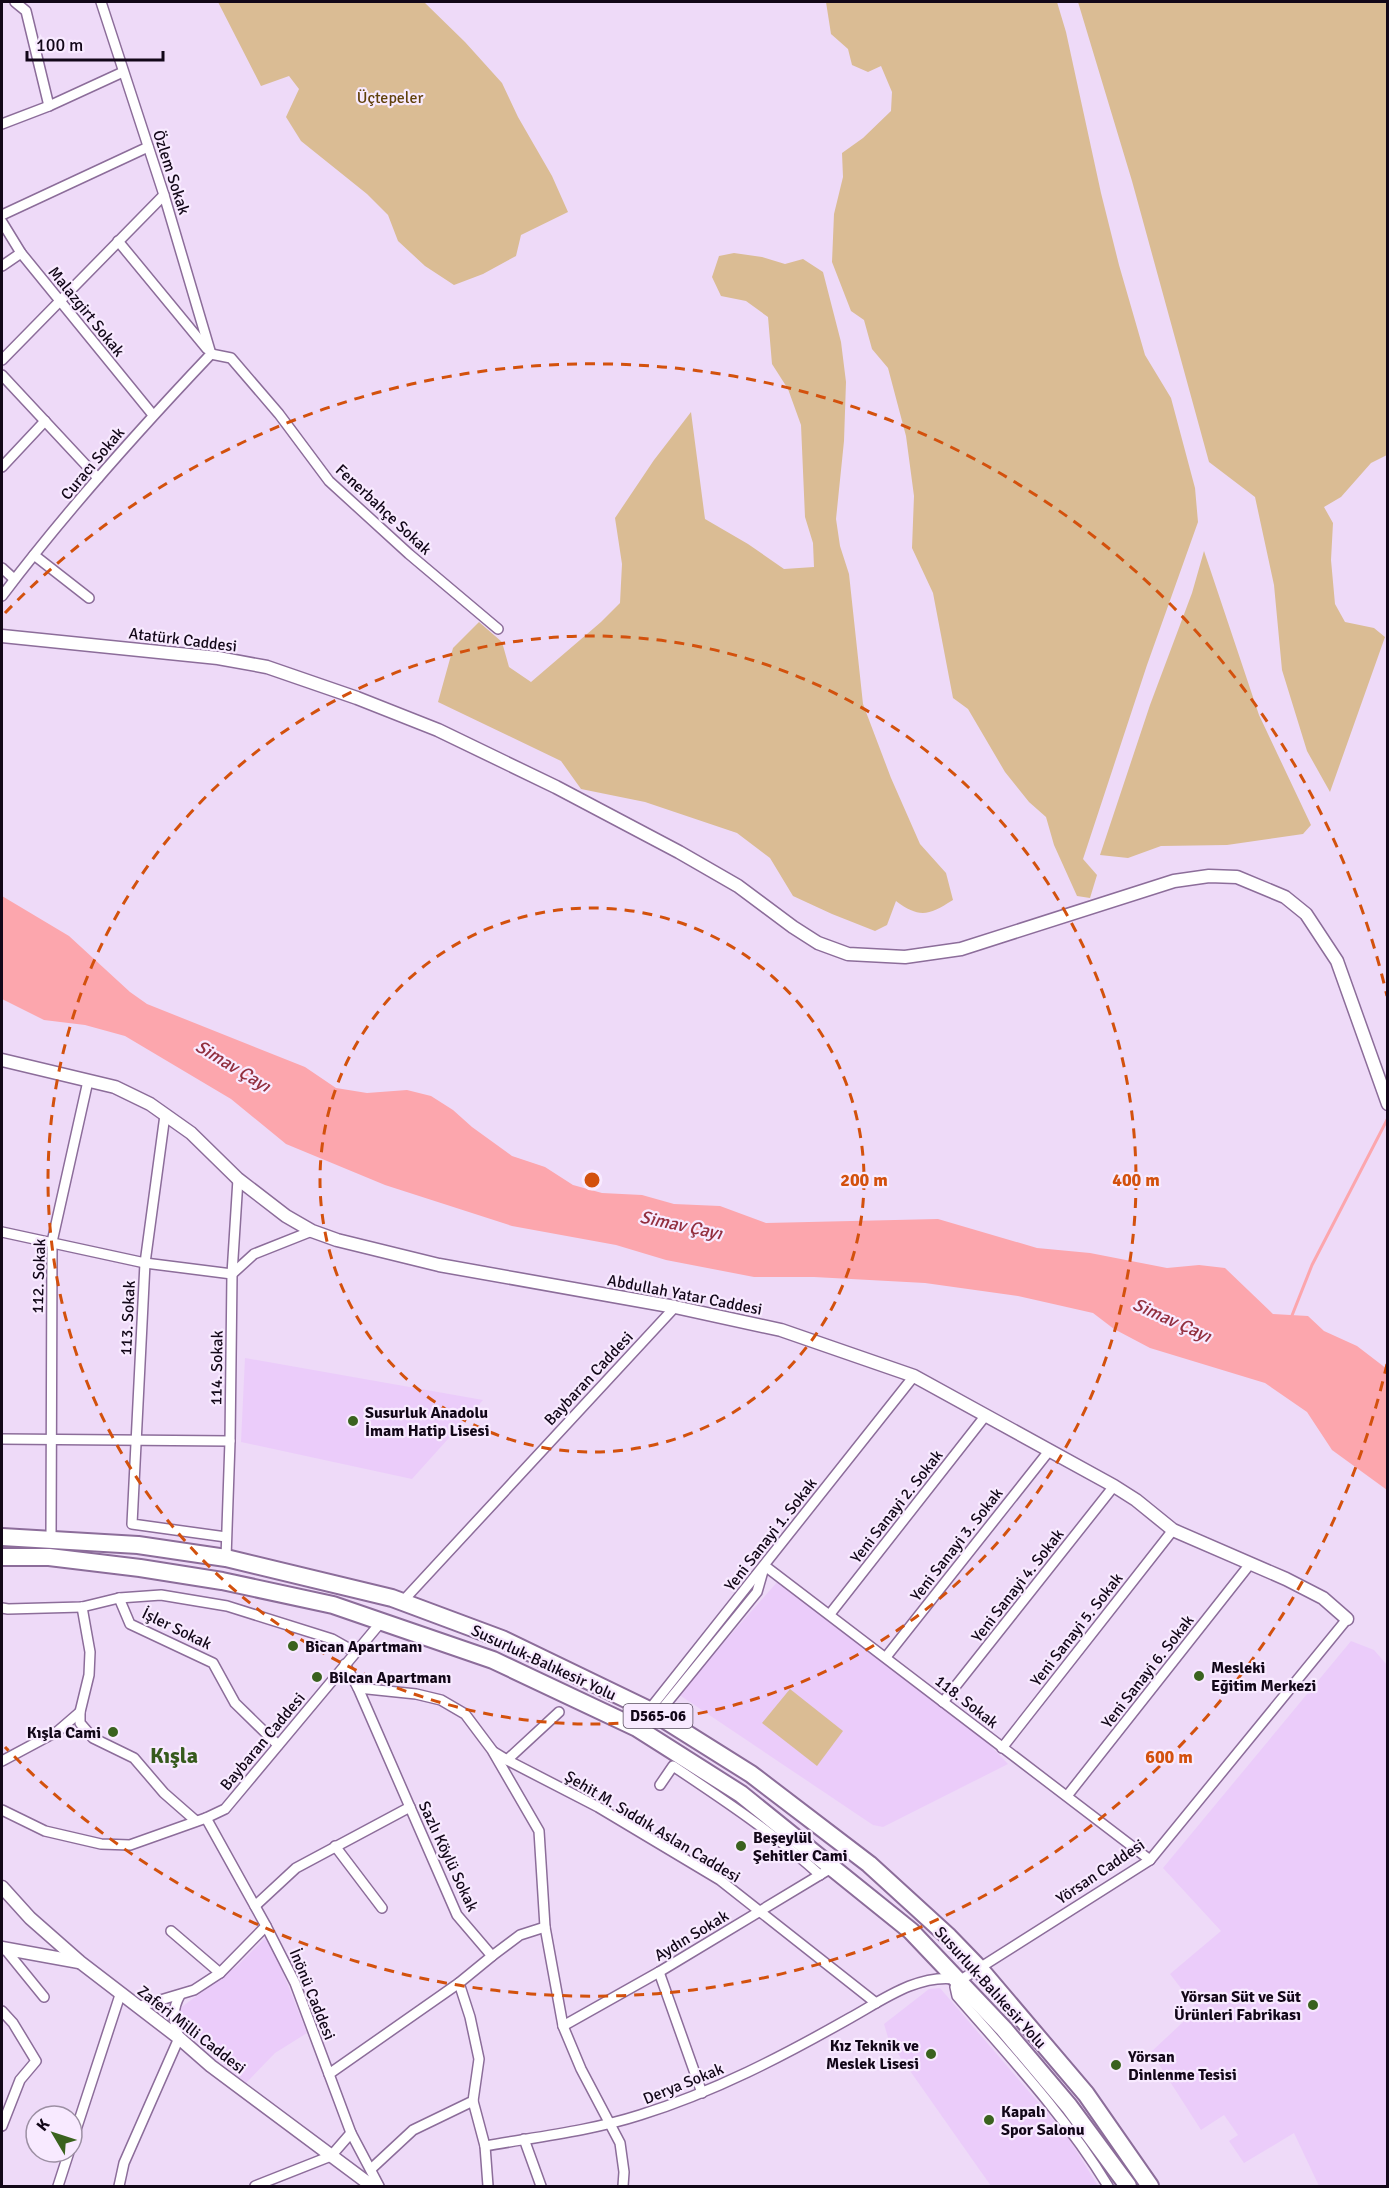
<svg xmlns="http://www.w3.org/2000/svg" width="1389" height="2188" font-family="Signika,sans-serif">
<rect width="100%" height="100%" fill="#eedaf8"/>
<g fill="#ebccfa">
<polygon points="245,1358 483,1400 412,1479 241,1442"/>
<polygon points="779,1580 981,1736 1008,1764 883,1827 873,1825 678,1694"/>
<polygon points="1351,1641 1374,1650 1387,1665 1387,2186 1319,2186 1294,2133 1244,2163 1229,2141 1238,2135 1224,2115 1201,2130 1151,2052 1197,2009 1170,1974 1221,1931 1163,1868"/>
<polygon points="268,1935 307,2033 275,2053 246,2083 216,2058 179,2021 179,2009 237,1966"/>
<polygon points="940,1988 1068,2137 1098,2186 991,2186 889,2041 884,2024 929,1989"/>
</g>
<g fill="#dabc94">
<polygon points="218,2 424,2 465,42 502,83 518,117 552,176 568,212 521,235 516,256 483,274 454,285 425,266 398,241 388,215 367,194 301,141 286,117 299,89 289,76 261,86"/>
<polygon points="826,2 1057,2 1066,32 1101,193 1119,265 1145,355 1171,398 1195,488 1198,522 1147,665 1083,859 1097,875 1090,898 1077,896 1054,845 1046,817 1029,802 1005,772 968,709 953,698 933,593 912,548 914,496 906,436 888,368 872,349 864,320 851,311 832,262 834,214 843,177 842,153 863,138 891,111 892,92 881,66 868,72 852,65 848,49 831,34"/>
<polygon points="1078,2 1387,2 1387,455 1371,463 1341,497 1324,507 1333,523 1331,560 1335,604 1345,622 1374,628 1385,637 1330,792 1307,751 1282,670 1274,585 1255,497 1209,462 1132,181"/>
<path d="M 734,253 L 762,257 L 785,264 L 803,259 L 823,272 L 841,342 L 846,382 L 844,441 L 836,519 L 840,546 L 849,574 L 863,704 L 891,778 L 920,844 L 946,873 L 953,900 C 929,915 920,919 896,901 L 887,925 L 875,931 L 832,914 L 793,896 L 770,858 L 737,833 L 645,802 L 581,789 L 561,761 L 438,702 L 453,648 L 479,622 L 502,642 L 509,667 L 531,682 L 601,622 L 620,603 L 622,564 L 615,518 L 654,460 L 691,412 L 705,519 L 748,544 L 784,569 L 814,567 L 813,543 L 805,517 L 801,425 L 788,389 L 772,364 L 768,317 L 746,301 L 721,296 L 712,277 L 719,256 Z"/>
<polygon points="1204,551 1259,715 1311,825 1303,834 1227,845 1161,846 1128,858 1100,855 1150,705 1192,593"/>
<polygon points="790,1689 843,1731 817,1766 762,1723"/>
</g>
<polygon fill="#fca6ad" points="2,896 69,936 130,992 147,1004 305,1067 336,1088 367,1093 407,1090 431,1096 453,1110 472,1127 512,1156 545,1167 573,1185 602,1193 642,1195 674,1204 720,1206 766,1223 938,1219 1037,1248 1090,1253 1167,1268 1199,1265 1225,1268 1273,1314 1308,1316 1324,1331 1357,1346 1387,1369 1387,1490 1332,1450 1307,1412 1265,1383 1150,1348 1114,1329 1093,1313 1018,1296 925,1283 814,1277 754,1277 666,1260 616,1245 512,1226 385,1185 286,1144 231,1099 125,1036 85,1025 44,1020 2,999"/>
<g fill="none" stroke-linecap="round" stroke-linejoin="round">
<polyline stroke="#fca6ad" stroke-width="3" points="1291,1318 1312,1265 1388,1118"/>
<defs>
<g id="minor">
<polyline points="15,2 26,11 49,106"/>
<polyline points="101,2 164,195 211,354"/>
<polyline points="2,124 49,106 123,72"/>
<polyline points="2,215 148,147"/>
<polyline points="2,222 21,253 153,415"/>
<polyline points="118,241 207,349"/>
<polyline points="2,266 21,253"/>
<polyline points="211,354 231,358 279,414 329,481 409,554 498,629"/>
<polyline points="2,360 164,195"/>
<polyline points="2,375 98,478"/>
<polyline points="2,467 45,421"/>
<polyline points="34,555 89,598"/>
<polyline points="2,568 14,579"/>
<path d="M 2,596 C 66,511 138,431 211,354"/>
<polyline points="165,1115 145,1263 132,1524 226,1537"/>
<polyline points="2,1232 145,1263 232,1274 254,1254 312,1231"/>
<polyline points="2,1439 230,1441"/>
<polyline points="51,1539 52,1242 88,1081"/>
<polyline points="226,1558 230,1441 232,1274 238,1179"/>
<polyline points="765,1566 1150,1860"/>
<polyline points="119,1598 161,1595 227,1606 332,1639 355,1652"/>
<polyline points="402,1602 675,1307"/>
<polyline points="82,1607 90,1652 89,1675 80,1712 80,1723 93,1738 134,1758 164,1793 196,1821"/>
<polyline points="2,1608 8,1609 82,1607 119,1598 130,1624 213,1663 235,1703 278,1745"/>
<polyline points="830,1614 986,1415"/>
<polyline points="886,1657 1049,1451"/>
<polyline points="345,1664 358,1688 457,1915 492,1956 459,1983 470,2017 479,2059 473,2101 413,2130 371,2169"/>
<polyline points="358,1688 416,1694 441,1700 465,1714 492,1750 539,1831 545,1927 563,2026 581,2069 620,2143 624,2172 623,2186"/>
<polyline points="943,1702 1114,1486"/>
<polyline points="649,1710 914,1376"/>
<polyline points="657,1715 757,1592 763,1571"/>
<polyline points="1002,1748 1173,1530"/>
<polyline points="494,1752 507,1760 598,1807 720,1880 876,2003"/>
<polyline points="507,1760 559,1712"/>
<polyline points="2,1761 58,1731 80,1712"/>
<path d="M 660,1785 L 673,1766 C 724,1800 775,1834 820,1875"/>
<polyline points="1067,1796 1250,1564"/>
<polyline points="2,1810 45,1831 101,1844 130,1845 206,1818 225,1809 382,1621"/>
<polyline points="206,1818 266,1926 295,1983 351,2133 379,2186"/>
<polyline points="335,1846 382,1908"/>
<polyline points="255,1906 296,1868 410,1807"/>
<polyline points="171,1931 220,1973"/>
<polyline points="5,1949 44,1997"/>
<polyline points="492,1956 520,1935 545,1927"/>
<polyline points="659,1972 702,2093"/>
<polyline points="137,2007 194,1990 220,1973 266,1926"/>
<polyline points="2,2011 13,2023 36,2061 20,2080 2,2126"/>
<polyline points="563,2026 659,1972 833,1867"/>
<polyline points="329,2074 459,1983"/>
<polyline points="473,2101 485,2146 488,2186"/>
<polyline points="524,2139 541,2186"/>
<polyline points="72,2142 120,1995"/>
<path d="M 485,2146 C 536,2137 590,2131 640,2115 C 714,2092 783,2056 850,2018 C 881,2001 917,1974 955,1979"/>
<polyline points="58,2186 69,2152"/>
<path d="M 119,2186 L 124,2163 L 179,2038 C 174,2021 171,2011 180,1995"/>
<polyline points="255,2186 331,2156 351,2133"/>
<path d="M 1108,2186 C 1066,2117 1010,2057 957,1996 L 955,1987 L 959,1981 L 1150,1860 L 1347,1619"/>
</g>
<g id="tertiary">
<polyline points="2,636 218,658 267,667 357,698 438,730 556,787 679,852 738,886 793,927 818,943 848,954 905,957 961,949 1174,881 1209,876 1237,877 1285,897 1306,914 1337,961 1388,1104"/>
<polyline points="2,1060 115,1087 150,1104 191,1133 238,1179 286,1216 312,1231 337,1240 439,1265 675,1307 781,1330 914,1376 1114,1486 1136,1500 1173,1530 1286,1579 1323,1598 1347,1619"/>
<polyline points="2,1887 30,1918 80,1962 179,2038 211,2066 372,2186"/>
<polyline points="2,1948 79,1962"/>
</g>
<g id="trunk">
<polyline points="2,1537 138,1545 226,1558 392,1598 502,1639 649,1710 751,1774 869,1864 949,1937 979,1968 1086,2094 1150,2186"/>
<polyline points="2,1557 49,1557 140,1568 222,1581 333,1605 493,1660 637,1728 741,1794 911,1931 1004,2029 1069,2106 1128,2186"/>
</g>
</defs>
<use href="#minor" stroke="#8c6d9a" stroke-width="12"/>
<use href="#tertiary" stroke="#8c6d9a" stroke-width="15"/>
<use href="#trunk" stroke="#8c6d9a" stroke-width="20"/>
<use href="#minor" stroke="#fff" stroke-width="9"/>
<use href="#tertiary" stroke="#fff" stroke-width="12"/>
<use href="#trunk" stroke="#fff" stroke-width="16"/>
</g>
<g fill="none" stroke="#d3510d" stroke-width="3" stroke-dasharray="10 8">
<circle cx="592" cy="1180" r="272"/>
<circle cx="592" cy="1180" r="544"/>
<path d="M1387 1364A816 816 0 0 1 5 1747M5 613A816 816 0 0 1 1387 996"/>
</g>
<g fill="#3a621e" stroke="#f8eaff" stroke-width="2">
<circle cx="353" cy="1421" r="6"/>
<circle cx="293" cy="1646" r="6"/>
<circle cx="1199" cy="1676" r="6"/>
<circle cx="317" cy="1677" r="6"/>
<circle cx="113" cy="1732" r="6"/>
<circle cx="741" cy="1846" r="6"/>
<circle cx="1313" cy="2005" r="6"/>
<circle cx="931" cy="2054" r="6"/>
<circle cx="1116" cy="2065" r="6"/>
<circle cx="989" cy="2120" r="6"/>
</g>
<g text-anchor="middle" stroke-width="4.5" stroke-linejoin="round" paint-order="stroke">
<rect fill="#f8eaff" stroke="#574b5d" stroke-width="1.5" x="623.5" y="1704" width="69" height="24" rx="4.5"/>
<g font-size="15" font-weight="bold" fill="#120718">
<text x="658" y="1721">D565-06</text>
</g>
<g font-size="16" fill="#61410b" stroke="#f8eaff">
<text x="390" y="103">Üçtepeler</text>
</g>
<g font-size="16" fill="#120718" stroke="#f8eaff">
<text transform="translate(172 172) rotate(72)" y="6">Özlem Sokak</text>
<text transform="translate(87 311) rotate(51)" y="6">Malazgirt Sokak</text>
<text transform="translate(92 463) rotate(-50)" y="6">Curacı Sokak</text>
<text transform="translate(384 509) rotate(43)" y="6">Fenerbahçe Sokak</text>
<text transform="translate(183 639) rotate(7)" y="6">Atatürk Caddesi</text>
<text transform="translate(38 1276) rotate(-88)" y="6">112. Sokak</text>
<text transform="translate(685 1294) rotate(11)" y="6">Abdullah Yatar Caddesi</text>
<text transform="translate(127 1318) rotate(-87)" y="6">113. Sokak</text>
<text transform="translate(216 1368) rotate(-89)" y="6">114. Sokak</text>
<text transform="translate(588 1378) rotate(-47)" y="6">Baybaran Caddesi</text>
<text transform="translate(896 1506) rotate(-52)" y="6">Yeni Sanayi 2. Sokak</text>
<text transform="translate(770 1534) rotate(-52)" y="6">Yeni Sanayi 1. Sokak</text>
<text transform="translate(956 1544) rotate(-52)" y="6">Yeni Sanayi 3. Sokak</text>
<text transform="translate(1017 1585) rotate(-52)" y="6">Yeni Sanayi 4. Sokak</text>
<text transform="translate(177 1628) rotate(26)" y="6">İşler Sokak</text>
<text transform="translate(1076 1629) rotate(-52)" y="6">Yeni Sanayi 5. Sokak</text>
<text transform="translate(544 1662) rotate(25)" y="6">Susurluk-Balıkesir Yolu</text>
<text transform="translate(1147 1671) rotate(-52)" y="6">Yeni Sanayi 6. Sokak</text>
<text transform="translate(967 1701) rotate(38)" y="6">118. Sokak</text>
<text transform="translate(262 1741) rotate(-50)" y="6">Baybaran Caddesi</text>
<text transform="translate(653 1826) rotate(31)" y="6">Şehit M. Sıddık Aslan Caddesi</text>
<text transform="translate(449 1856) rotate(65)" y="6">Sazlı Köylü Sokak</text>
<text transform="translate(1100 1871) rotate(-34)" y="6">Yörsan Caddesi</text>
<text transform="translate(691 1935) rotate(-31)" y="6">Aydın Sokak</text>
<text transform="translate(991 1987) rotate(48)" y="6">Susurluk-Balıkesir Yolu</text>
<text transform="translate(313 1994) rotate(68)" y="6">İnönü Caddesi</text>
<text transform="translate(192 2029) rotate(38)" y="6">Zaferi Milli Caddesi</text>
<text transform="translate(683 2083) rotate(-22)" y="6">Derya Sokak</text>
</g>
<g font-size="16" font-weight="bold" fill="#120718" stroke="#f8eaff" text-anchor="start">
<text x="365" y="1418">Susurluk Anadolu<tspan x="365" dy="18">İmam Hatip Lisesi</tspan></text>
<text x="305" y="1652">Bican Apartmanı</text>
<text x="1211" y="1673">Mesleki<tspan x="1211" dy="18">Eğitim Merkezi</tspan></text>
<text x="329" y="1683">Bilcan Apartmanı</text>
<text x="101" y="1738" text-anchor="end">Kışla Cami</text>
<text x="753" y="1843">Beşeylül<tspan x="753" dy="18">Şehitler Cami</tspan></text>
<text x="1301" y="2002" text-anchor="end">Yörsan Süt ve Süt<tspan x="1301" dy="18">Ürünleri Fabrikası</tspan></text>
<text x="919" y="2051" text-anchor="end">Kız Teknik ve<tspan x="919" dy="18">Meslek Lisesi</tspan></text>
<text x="1128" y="2062">Yörsan<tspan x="1128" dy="18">Dinlenme Tesisi</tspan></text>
<text x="1001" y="2117">Kapalı<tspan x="1001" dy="18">Spor Salonu</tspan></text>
</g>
<g font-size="18" font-style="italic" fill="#922f3f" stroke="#f8eaff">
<text transform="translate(233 1066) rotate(31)" y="6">Simav Çayı</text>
<text transform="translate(681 1225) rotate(12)" y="6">Simav Çayı</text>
<text transform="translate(1172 1320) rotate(24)" y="6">Simav Çayı</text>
</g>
<g font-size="22" font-weight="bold" fill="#365a1c" stroke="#f8eaff">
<text x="174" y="1763">Kışla</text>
</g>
</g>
<circle cx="592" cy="1180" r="9" fill="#d3510d" stroke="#f8eaff" stroke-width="3"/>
<g font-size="18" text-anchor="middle" font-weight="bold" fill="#d3510d" stroke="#f8eaff" stroke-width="4.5" stroke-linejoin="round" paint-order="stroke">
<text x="864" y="1186">200 m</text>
<text x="1136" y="1186">400 m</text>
<text x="1169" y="1763">600 m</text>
</g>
<rect width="1389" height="2188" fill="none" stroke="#120718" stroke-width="6"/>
<g transform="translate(54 2134) rotate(309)"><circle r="28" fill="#f8eaff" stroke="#9c8fa3" stroke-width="1.5"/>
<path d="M0-4.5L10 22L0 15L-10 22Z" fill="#3a621e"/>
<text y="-9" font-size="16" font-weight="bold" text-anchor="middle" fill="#120718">K</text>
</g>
<path d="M27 51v9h136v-9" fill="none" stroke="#120718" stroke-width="3"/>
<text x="36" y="51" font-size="18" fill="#120718" stroke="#f8eaff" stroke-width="4.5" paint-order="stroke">100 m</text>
</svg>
